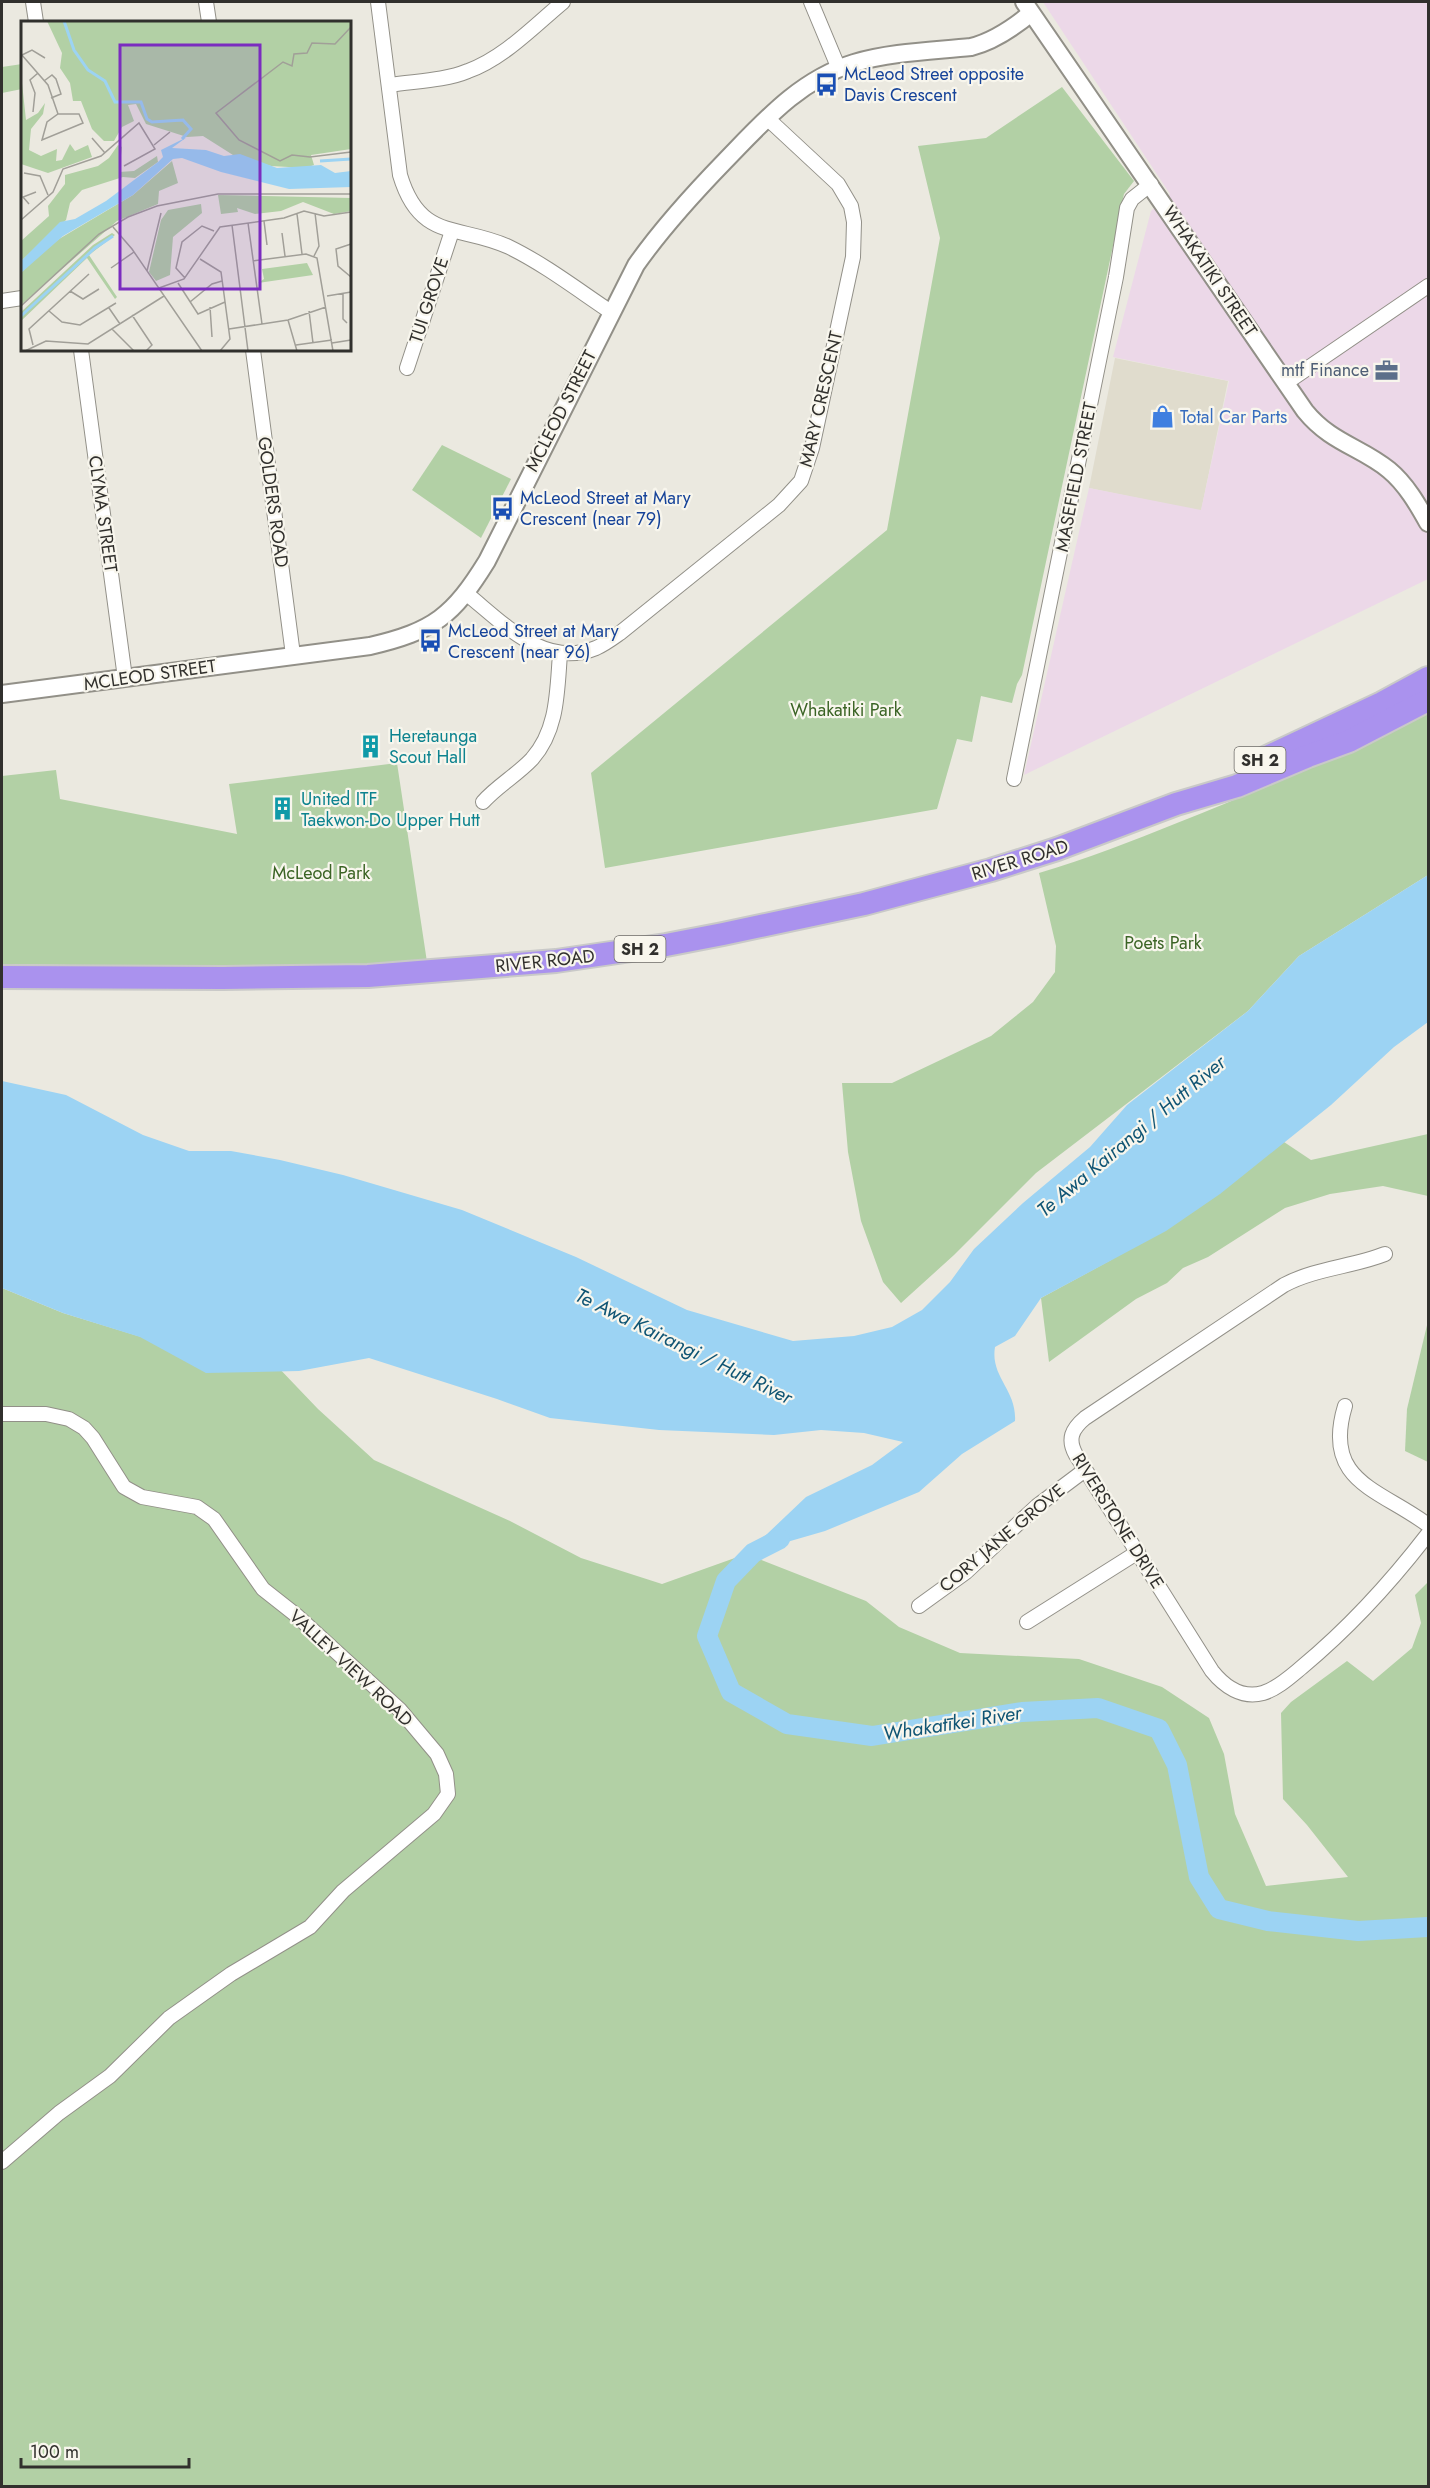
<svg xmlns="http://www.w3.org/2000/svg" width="1430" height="2488" font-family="Jost,sans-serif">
<rect width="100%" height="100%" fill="#ebe9e0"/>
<polygon fill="#e0dccd" points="1115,358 1228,381 1201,511 1089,488"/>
<polygon fill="#ecd8e8" points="1043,2 1428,2 1428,579 1024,775 1089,488 1201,510 1229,381 1113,357 1151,211 1170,194"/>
<g fill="#b2d0a5">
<polygon points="22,64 22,89 2,93 2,67"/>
<polygon points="1062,87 1134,181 1124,194 1022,675 1017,684 1012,703 981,696 972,742 957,739 937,809 605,868 591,773 887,530 940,238 918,146 986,138"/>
<polygon points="442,445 511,479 481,538 412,490"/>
<path d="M 1428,710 L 1428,875 L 1299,956 L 1248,1011 L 1036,1173 L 954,1255 L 901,1303 L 883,1282 L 861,1221 L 848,1152 L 842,1083 L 892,1083 L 991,1036 L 1033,1002 L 1055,972 L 1056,946 L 1039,873 C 1087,859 1132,841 1177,823 C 1263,789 1346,752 1428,710 Z"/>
<polygon points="397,763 427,962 279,968 2,964 2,776 56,770 60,799 237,834 229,784"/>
<polygon points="1428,1134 1428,1196 1383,1186 1330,1194 1285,1208 1208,1257 1183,1268 1167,1283 1136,1299 1049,1362 1041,1298 1111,1260 1275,1136 1311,1160"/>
<polygon points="2,1288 63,1313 197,1354 275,1364 318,1409 374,1460 510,1521 581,1558 662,1584 746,1554 866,1601 899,1627 960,1653 1079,1659 1162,1687 1209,1718 1224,1754 1235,1814 1266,1886 1348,1877 1307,1825 1283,1799 1281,1713 1291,1702 1347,1661 1373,1681 1412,1648 1421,1623 1415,1595 1428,1582 1428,2486 2,2486"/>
<polygon points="1428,1321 1428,1462 1405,1451 1407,1409"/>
</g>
<path fill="#9cd3f3" d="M 1428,875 L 1428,1022 L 1394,1047 L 1331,1105 L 1220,1194 L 1166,1231 L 1041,1298 L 1015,1336 L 995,1347 C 990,1377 1017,1390 1015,1421 L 962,1454 L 919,1492 L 825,1531 L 746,1554 L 806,1497 L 872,1465 L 903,1442 L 864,1433 L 821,1430 L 774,1435 L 659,1430 L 550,1418 L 497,1399 L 369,1358 L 299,1371 L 206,1373 L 140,1337 L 63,1313 L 2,1288 L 2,1081 L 66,1095 L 143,1135 L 189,1151 L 231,1151 L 280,1160 L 343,1175 L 462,1210 L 576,1257 L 687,1310 L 793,1341 L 854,1336 L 892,1327 L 922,1310 L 950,1282 L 974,1249 L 1023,1203 L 1090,1147 L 1127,1105 L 1248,1011 L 1299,956 Z"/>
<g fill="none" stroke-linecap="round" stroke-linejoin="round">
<polyline stroke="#9cd3f3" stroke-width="20" points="780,1539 753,1553 726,1581 707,1636 731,1692 787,1724 872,1736 1022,1712 1098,1708 1159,1729 1177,1765 1199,1877 1219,1909 1268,1921 1358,1931 1428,1927"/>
<defs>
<g id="minor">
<polyline points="33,2 36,22"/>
<polyline points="206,2 209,22"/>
<path d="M 378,2 L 400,175 C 420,242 459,224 509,247 C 544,264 578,290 611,312"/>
<polyline points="811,2 839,69"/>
<path d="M 390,85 C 415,81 444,81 468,71 C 504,58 534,26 563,2"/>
<polyline points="2,301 22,298"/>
<polyline points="81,350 125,678"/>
<polyline points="253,350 293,655"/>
<polyline points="407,368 452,231"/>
<polyline points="1286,383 1428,286"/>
<path d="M 467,594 C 504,624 545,669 596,648 C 605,644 613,638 620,633 L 779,505 L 801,481 L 812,448 L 853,257 L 854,222 L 851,206 L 838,184 L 767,118"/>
<polyline points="1014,779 1116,277 1127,208 1132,199 1151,184"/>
<path d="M 483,802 C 497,786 517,775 532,759 C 558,730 557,691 560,654"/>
<path d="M 1385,1254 C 1352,1267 1316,1268 1284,1285 L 1085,1418 C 1072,1429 1067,1439 1076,1455 L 1212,1671 C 1224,1686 1242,1699 1263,1693 C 1277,1689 1291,1676 1302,1667 C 1349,1628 1391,1582 1428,1534"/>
<path d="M 1345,1406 C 1322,1482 1380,1489 1428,1525"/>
<polyline points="2,1414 46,1414 69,1419 84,1428 93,1438 124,1487 142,1497 197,1507 214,1519 263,1589 296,1615 400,1710 437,1754 446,1774 448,1794 434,1814 343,1891 310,1927 231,1974 169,2018 110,2076 59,2113 2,2162"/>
<polyline points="919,1606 966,1572 1037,1506 1085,1470"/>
<polyline points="1027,1622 1138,1552"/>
</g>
<g id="tertiary">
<path d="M 1024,2 L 1305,411 C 1331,443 1361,447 1389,470 C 1406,484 1418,505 1428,523"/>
<path d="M 2,694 L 370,646 C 434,631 453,616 487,561 L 636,265 C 662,228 693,194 725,161 C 763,122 799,80 854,63 C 891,52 932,51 971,47 C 994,41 1013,28 1031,13"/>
</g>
<g id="trunk">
<polyline points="1252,764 1382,703 1428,678"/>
<polyline points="2,977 223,978 368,976 556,961 666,945 723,934 864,904 991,870 1057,849 1176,804 1237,786 1308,756 1349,741 1428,700"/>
</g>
</defs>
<use href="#minor" stroke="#929088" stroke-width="16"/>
<use href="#tertiary" stroke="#929088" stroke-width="20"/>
<use href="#trunk" stroke="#c9c9c8" stroke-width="26"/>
<use href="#minor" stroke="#fff" stroke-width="14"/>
<use href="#tertiary" stroke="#fff" stroke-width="16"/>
<use href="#trunk" stroke="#aa92ee" stroke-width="22"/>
</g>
<defs>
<symbol id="bus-bare" viewBox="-9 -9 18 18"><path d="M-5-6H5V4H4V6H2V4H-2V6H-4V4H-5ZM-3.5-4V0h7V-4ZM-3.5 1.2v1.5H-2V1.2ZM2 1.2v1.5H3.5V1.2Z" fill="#1a4fb4" stroke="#f8f6ed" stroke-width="2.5" paint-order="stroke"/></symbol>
<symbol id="office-bare" viewBox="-9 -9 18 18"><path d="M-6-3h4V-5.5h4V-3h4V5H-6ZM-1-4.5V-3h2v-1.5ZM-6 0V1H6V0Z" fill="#5c6f8a" stroke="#f8f6ed" stroke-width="2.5" paint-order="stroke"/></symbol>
<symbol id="shop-bare" viewBox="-9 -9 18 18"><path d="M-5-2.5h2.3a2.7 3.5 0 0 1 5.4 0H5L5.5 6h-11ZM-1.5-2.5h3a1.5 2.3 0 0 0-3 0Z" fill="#3f7fe0" stroke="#f8f6ed" stroke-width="2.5" paint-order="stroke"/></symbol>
<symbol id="building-bare" viewBox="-9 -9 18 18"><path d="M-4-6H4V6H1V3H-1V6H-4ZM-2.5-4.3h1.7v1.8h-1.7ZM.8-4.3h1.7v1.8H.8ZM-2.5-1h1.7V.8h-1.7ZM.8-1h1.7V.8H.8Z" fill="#0f9aa8" stroke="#f8f6ed" stroke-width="2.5" paint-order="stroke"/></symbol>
</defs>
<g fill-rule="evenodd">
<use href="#bus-bare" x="810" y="68" width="33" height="33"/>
<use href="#office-bare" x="1370" y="354" width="33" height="33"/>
<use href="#shop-bare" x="1146" y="400" width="33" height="33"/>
<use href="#bus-bare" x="486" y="492" width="33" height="33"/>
<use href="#bus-bare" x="414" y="624" width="33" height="33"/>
<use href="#building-bare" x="354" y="730" width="33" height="33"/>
<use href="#building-bare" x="266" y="792" width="33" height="33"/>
</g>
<g text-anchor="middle" stroke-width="4.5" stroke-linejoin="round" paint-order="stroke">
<g fill="#f8f6ed" stroke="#6d6b67" stroke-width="1.5">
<rect x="1234.5" y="747" width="51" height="26" rx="4.5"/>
<rect x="614.5" y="936" width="51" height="26" rx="4.5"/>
</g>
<g font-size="16" font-weight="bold" fill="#31302d">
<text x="1260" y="766">SH 2</text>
<text x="640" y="955">SH 2</text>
</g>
<g font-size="18" fill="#164399" stroke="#f8f6ed" text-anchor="start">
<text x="844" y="80">McLeod Street opposite<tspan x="844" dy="21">Davis Crescent</tspan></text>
<text x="520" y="504">McLeod Street at Mary<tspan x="520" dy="21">Crescent (near 79)</tspan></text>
<text x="448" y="637">McLeod Street at Mary<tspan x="448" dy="21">Crescent (near 96)</tspan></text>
</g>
<g font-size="18" fill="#31302d" stroke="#f8f6ed">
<text transform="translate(1210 271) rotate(56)" y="6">WHAKATIKI STREET</text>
<text transform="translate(429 300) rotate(-72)" y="6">TUI GROVE</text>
<text transform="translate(821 399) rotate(-77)" y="6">MARY CRESCENT</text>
<text transform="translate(561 411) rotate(-63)" y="6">MCLEOD STREET</text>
<text transform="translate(1076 477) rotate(-79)" y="6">MASEFIELD STREET</text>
<text transform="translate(273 502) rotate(82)" y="6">GOLDERS ROAD</text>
<text transform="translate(103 514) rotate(82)" y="6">CLYMA STREET</text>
<text transform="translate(150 675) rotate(-8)" y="6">MCLEOD STREET</text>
<text transform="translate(1020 860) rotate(-17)" y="6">RIVER ROAD</text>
<text transform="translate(545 961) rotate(-6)" y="6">RIVER ROAD</text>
<text transform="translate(1118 1521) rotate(58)" y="6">RIVERSTONE DRIVE</text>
<text transform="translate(1002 1538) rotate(-40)" y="6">CORY JANE GROVE</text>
<text transform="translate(351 1668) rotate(43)" y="6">VALLEY VIEW ROAD</text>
</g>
<g font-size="18" fill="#4e5e75" stroke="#f8f6ed" text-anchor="end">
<text x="1369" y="376">mtf Finance</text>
</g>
<g font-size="18" fill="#366cbe" stroke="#f8f6ed" text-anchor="start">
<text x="1180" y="423">Total Car Parts</text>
</g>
<g font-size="18" fill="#3b6425" stroke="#f8f6ed">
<text x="846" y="716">Whakatiki Park</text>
<text x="321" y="879">McLeod Park</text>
<text x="1163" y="949">Poets Park</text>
</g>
<g font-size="18" fill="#0d838f" stroke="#f8f6ed" text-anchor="start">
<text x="389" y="742">Heretaunga<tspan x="389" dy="21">Scout Hall</tspan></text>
<text x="301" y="805">United ITF<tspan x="301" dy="21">Taekwon-Do Upper Hutt</tspan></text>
</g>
<g font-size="20" font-style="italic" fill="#105574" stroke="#f8f6ed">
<text transform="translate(1131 1136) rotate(-40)" y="7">Te Awa Kairangi / Hutt River</text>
<text transform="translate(684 1346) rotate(26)" y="7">Te Awa Kairangi / Hutt River</text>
<text transform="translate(952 1723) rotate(-9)" y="7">Whakatīkei River</text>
</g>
</g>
<g transform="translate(21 21)">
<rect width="330" height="330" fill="#ebe9e0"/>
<path d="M 26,0 L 330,0 L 330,128 L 290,134 L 293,144 L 285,147 L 250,145 L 212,134 L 182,115 L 166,116 L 125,103 L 115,83 L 107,84 L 113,100 L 101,106 L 93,120 L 83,120 L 71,108 L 60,80 L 52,80 L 49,62 L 39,47 L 41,32 ZM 0,53 L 5,99 L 17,92 L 24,82 L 22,93 L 10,108 L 8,129 L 20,135 L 36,128 L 35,140 L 41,139 L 49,123 L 54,130 L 67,124 L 71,136 L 27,152 L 0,143 ZM 97,124 L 101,126 L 98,151 L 113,150 L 136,135 L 137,141 L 114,157 L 102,156 L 61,169 L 49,182 L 45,199 L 0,240 L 0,220 L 28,195 L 27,185 L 44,163 L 44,154 L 77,145 L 88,137 ZM 151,140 L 157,162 L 138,170 L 137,183 L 96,200 L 0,284 L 0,252 L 12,239 L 38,218 L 112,174 ZM 197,174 L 330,177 L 330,190 L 313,193 L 282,181 L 260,190 L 234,193 L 216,187 L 217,191 L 200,193 ZM 180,183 L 181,192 L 152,216 L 149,254 L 135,260 L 128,251 L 140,199 L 147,189 ZM 91,212 L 94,214 L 68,234 L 96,276 L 94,278 L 66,237 L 0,300 L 0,291 L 72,224 ZM 286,242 L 292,254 L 237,262 L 243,258 L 241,248 Z" fill="#b2d0a5"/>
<path d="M 166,116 L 151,127 L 185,129 L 203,135 L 219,133 L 256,147 L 300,144 L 314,152 L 330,150 L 330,166 L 268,168 L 200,151 L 161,137 L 152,138 L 112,174 L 42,215 L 0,252 L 0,240 L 39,201 L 54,198 L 85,180 L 137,141 L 142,136 L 140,129 Z" fill="#9cd3f3"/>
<path fill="none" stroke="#9cd3f3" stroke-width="3" d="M 43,0 L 53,29 L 67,49 L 84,60 L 94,81 L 120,81 L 126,98 L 131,101 L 162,99 L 170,108 L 161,118M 299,140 L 330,138M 0,295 L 74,227 L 92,215"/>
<path fill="none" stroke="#a19f98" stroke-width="1.5" d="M 330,6 L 314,23 L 291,22 L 286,32 L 273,33 L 271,45 L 262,41 L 195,92 L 218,119 L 259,140 L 271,134 L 289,136 L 330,131M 0,33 L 27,64 L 37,93M 1,34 L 11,29 L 24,37M 23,60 L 31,54 L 35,58 L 40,73 L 30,77M 12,91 L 14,72 L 9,59 L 17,52M 37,93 L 58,93 L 62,102 L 21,119 L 26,101 ZM 71,117 L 84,132M 133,124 L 149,111M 3,152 L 19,155 L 27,174M 8,183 L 2,176 L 15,171M 276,193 L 281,233M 0,199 L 32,171 L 42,148 L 80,135 L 118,102 L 134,128 L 103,145M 243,200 L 246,224M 227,202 L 241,303M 211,204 L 227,330M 92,206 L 111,228 L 181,330M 261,212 L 264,235M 330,223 L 315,228 L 317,245 L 330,256M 293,235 L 298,225 L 294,192M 179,238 L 200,251 L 209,318 L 199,330M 232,240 L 285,233 L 296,237 L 312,330M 90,247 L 113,231M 126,250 L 140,192M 164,257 L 155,247 L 161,221 L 181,205 L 193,210M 157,262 L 177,293 L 204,281M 138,267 L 163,258 L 199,206 L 263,197 L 283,190 L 303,195 L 330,191M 49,270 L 62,278 L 78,268M 322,272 L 322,298 L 326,302M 306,275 L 330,271M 169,281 L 191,263 L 201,260M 0,285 L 78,213 L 107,196 L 136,185 L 197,173 L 330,173M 189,286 L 191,316M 88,287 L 99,303M 28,290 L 41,301 L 59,304 L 95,282M 288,290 L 292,322M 111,294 L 131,324 L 125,330M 267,299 L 276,330M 91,308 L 113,330M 208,308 L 267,299 L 305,286M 311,322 L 330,319M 12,324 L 8,308 L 68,253M 275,324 L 311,319M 4,330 L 25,320 L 67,323 L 143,275"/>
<path fill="#7b2cbf" fill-opacity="0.15" stroke="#7b2cbf" stroke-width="3" d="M 99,24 L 239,24 L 239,268 L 99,268 Z"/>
<rect width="330" height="330" fill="none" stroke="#31302d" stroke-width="3"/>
</g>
<rect width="1430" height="2488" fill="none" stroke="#31302d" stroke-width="6"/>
<path d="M21 2458v9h168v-9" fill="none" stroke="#31302d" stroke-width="3"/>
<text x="30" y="2458" font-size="18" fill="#31302d" stroke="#f8f6ed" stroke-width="4.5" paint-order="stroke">100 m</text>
</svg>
